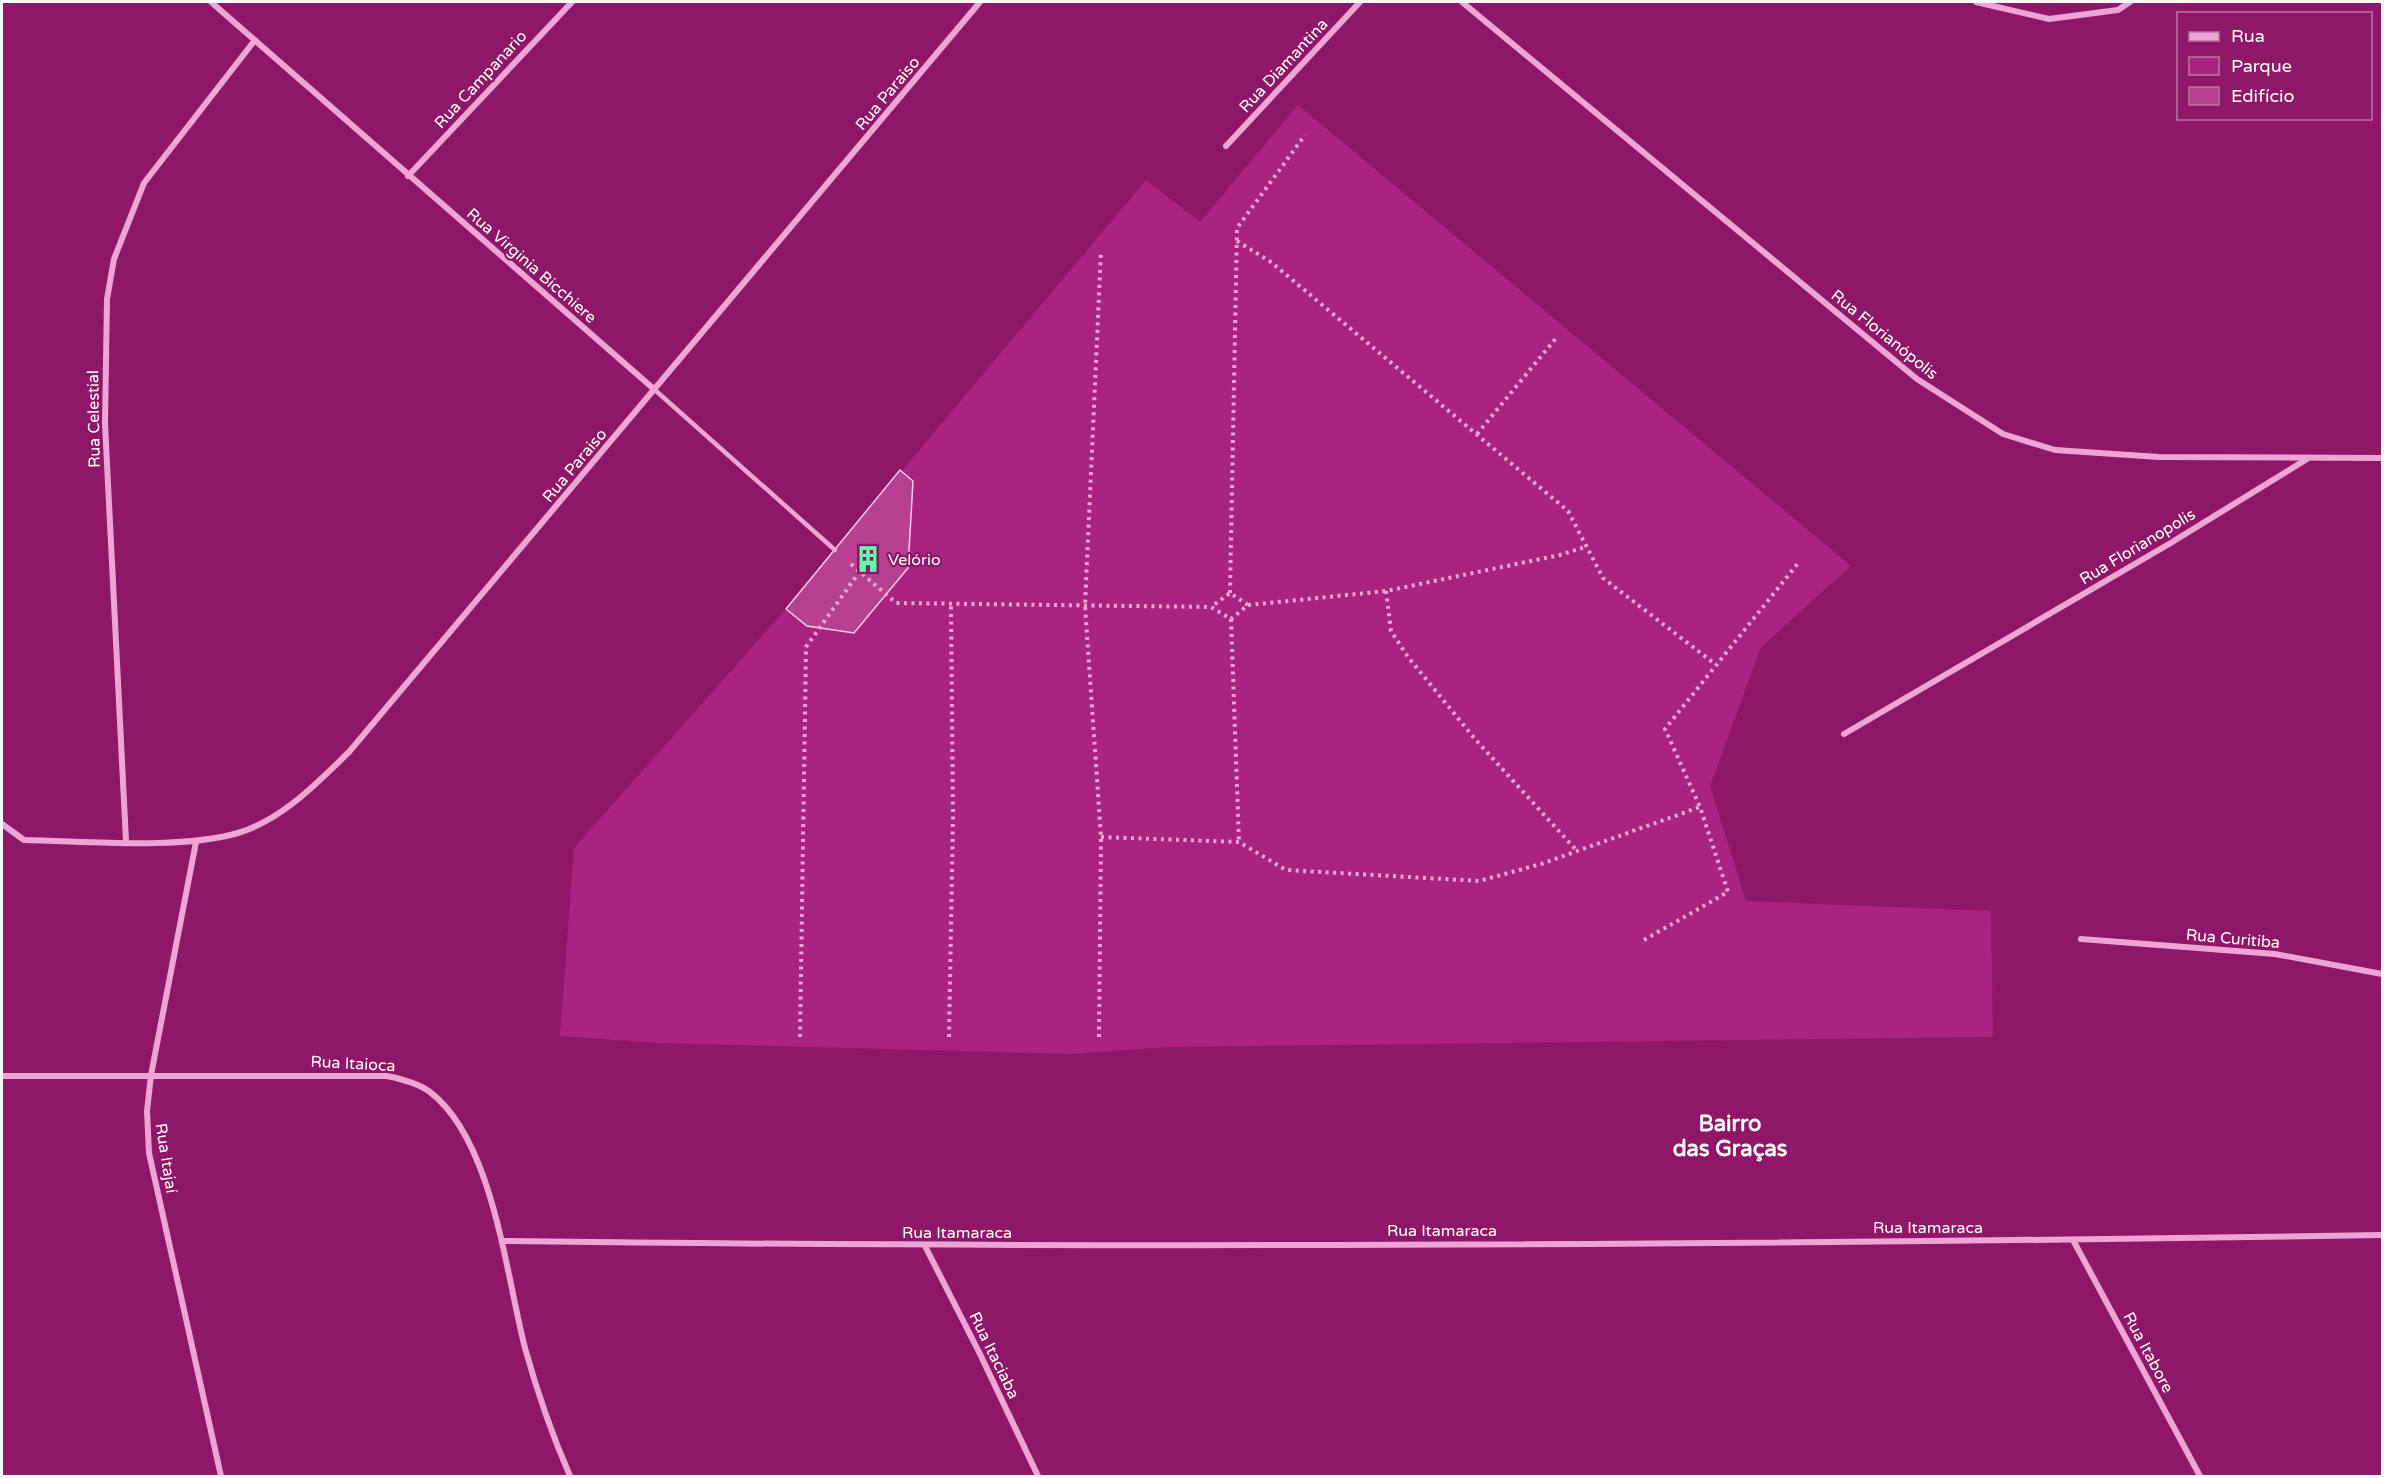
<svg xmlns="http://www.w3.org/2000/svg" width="2384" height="1478" font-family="'Varela Round',sans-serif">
<rect width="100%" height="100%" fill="#8e1867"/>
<polygon fill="#a9247f" points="1298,105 1851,566 1761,647 1710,786 1746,901 1991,911 1993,1037 1169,1047 1070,1054 659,1043 560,1036 574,848 786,609 1146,180 1200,222"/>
<polygon fill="#b64191" stroke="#fbcbec" stroke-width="1.5" points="900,470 913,481 908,568 854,633 807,626 786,609"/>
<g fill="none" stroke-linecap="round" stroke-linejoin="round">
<g stroke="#efa4d7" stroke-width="4" stroke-dasharray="3 4.5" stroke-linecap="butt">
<polyline points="1237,241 1271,262 1568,511 1603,578 1715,664"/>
<polyline points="1477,434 1557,337"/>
<polyline points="851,564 896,603 1211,607 1231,619 1248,605 1230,593 1211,607"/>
<polyline points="1386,591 1391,631 1408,657 1475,739 1577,851"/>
<polyline points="1230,593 1237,228 1305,135"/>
<polyline points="1248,605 1386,591 1560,555 1585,547"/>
<polyline points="1231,619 1239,842"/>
<polyline points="1101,837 1239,842 1286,870 1479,881 1541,864 1700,807"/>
<polyline points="1644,940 1728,892 1700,807 1665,729 1799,562"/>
<polyline points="800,1037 806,647 860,571"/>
<polyline points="949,1037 953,818 951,604"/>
<polyline points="1099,1037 1101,837 1085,606 1101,251"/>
</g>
<polyline stroke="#efa4d7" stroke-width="4.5" points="655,390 835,550"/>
<g stroke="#efa4d7" stroke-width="6">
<polyline points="211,2 655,390"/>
<polyline points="1462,2 1917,379 2003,434 2055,450 2159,457 2382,458"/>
<polyline points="1976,2 2049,19 2118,10 2130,2"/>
<polyline points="1226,146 1360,2"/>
<polyline points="408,176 572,2"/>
<polyline points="1844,734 2169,544 2307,459"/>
<path d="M 2,824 L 24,840 C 88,841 178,850 238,833 C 282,820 317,783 349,752 L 980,2"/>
<polyline points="126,841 105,424 107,299 114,259 144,183 255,40"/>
<polyline points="196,842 151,1075 147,1111 149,1153 221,1476"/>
<polyline points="2081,939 2275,954 2382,974"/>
<path d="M 2,1076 L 387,1076 C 402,1079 418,1083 430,1092 C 493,1140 506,1275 525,1348 C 537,1391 552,1435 570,1476"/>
<polyline points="2073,1240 2200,1476"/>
<path d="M 503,1241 C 1129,1249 1756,1245 2382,1235"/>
<polyline points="925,1246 980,1354 1038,1476"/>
</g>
</g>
<defs>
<symbol id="building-bare" viewBox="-9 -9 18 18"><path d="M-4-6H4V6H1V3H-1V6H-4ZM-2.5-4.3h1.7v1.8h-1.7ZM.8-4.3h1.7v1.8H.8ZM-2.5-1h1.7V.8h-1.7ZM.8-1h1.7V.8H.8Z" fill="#62ffad" stroke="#8e1867" stroke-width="2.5" paint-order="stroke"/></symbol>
</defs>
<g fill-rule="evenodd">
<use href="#building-bare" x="849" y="540" width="38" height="38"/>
</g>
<g text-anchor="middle" stroke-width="4.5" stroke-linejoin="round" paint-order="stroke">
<g font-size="16" fill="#fff" stroke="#8e1867">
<text transform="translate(1283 65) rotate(-47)" y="6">Rua Diamantina</text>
<text transform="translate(480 79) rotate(-47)" y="6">Rua Campanario</text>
<text transform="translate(887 93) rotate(-50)" y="6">Rua Paraiso</text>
<text transform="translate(532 265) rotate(41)" y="6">Rua Virginia Bicchiere</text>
<text transform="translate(1885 334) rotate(39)" y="6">Rua Florianópolis</text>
<text transform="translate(93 419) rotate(-91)" y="6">Rua Celestial</text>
<text transform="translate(574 465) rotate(-50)" y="6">Rua Paraiso</text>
<text transform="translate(2137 546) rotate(-31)" y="6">Rua Florianopolis</text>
<text transform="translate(2233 938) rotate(5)" y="6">Rua Curitiba</text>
<text transform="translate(353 1063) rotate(3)" y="6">Rua Itaioca</text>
<text transform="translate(167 1158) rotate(81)" y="6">Rua Itajaí</text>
<text x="1928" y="1233">Rua Itamaraca</text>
<text x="1442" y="1236">Rua Itamaraca</text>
<text x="957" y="1238">Rua Itamaraca</text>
<text transform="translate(2149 1352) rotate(62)" y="6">Rua Itabore</text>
<text transform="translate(995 1355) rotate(64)" y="6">Rua Itaciaba</text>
</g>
<g font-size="16" fill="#fff" stroke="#8e1867" text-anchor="start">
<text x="888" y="565">Velório</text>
</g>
<g font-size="22" font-weight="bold" fill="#fff" stroke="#8e1867">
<text x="1730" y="1131">Bairro<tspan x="1730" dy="25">das Graças</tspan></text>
</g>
</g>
<rect width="2384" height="1478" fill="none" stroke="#ffffff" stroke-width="6"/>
<rect x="2177" y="12" width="195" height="108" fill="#8e1867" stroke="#bb74a4" stroke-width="1.5"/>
<rect x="2189" y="32" width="30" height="9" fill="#efa4d7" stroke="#bb74a4" stroke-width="1.5"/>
<text x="2231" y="42" font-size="18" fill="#ffffff">Rua</text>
<rect x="2189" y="57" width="30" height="18" fill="#a9247f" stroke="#bb74a4" stroke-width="1.5"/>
<text x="2231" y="72" font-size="18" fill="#ffffff">Parque</text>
<rect x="2189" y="87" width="30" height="18" fill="#b64191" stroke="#bb74a4" stroke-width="1.5"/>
<text x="2231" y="102" font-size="18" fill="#ffffff">Edifício</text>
</svg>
